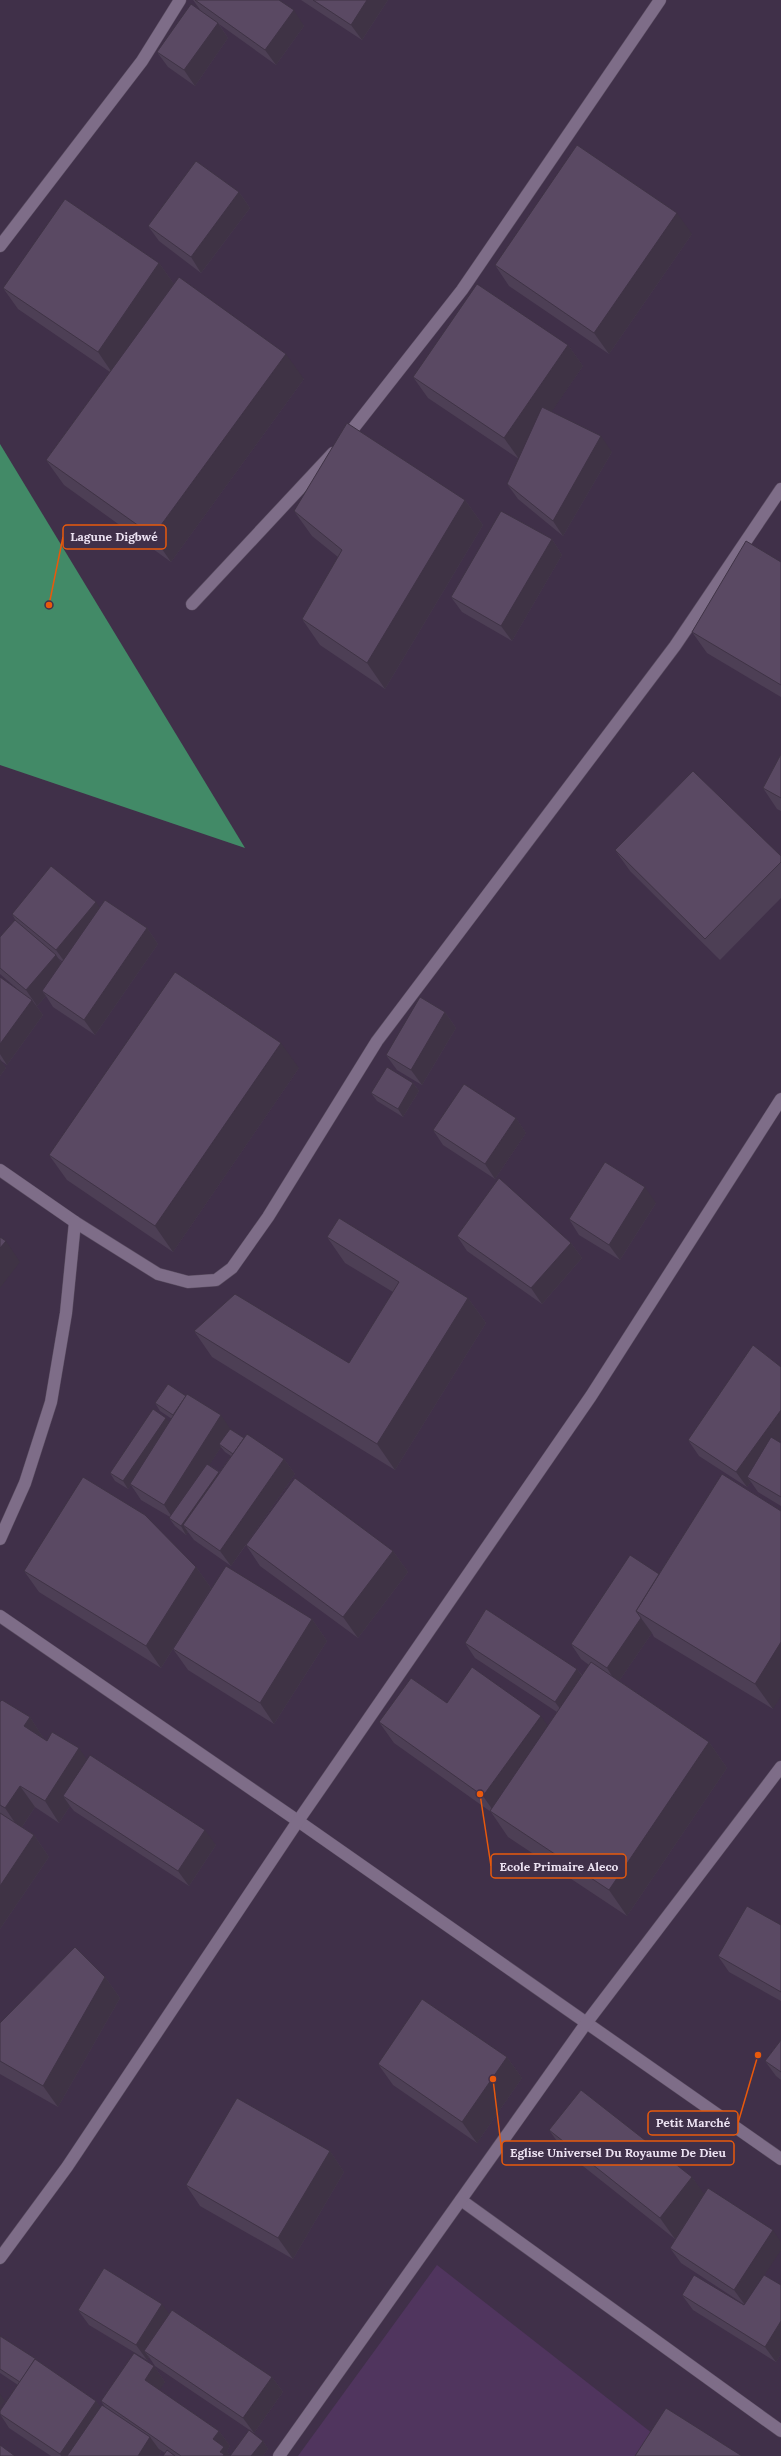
<svg xmlns="http://www.w3.org/2000/svg" width="781" height="2456" font-family="Lora,serif">
<rect width="100%" height="100%" fill="#403049"/>
<polygon fill="#50355e" points="437,2265 657,2437 644,2456 298,2456"/>
<polygon fill="#428a67" points="0,444 245,848 0,765"/>
<g fill="none" stroke-linecap="round" stroke-linejoin="round">
<defs>
<g id="minor">
<polyline points="0,246 142,61 180,0"/>
<polyline points="345,439 462,290 660,0"/>
<polyline points="192,604 333,453"/>
<polyline points="0,1170 75,1222 158,1274 188,1282 216,1280 232,1268 268,1217 377,1041 675,646 781,489"/>
<polyline points="0,1539 25,1483 51,1402 66,1313 75,1222"/>
<polyline points="0,1616 298,1821 781,2159"/>
<polyline points="461,2200 781,2431"/>
<polyline points="0,2258 67,2167 298,1821 591,1396 781,1099"/>
<polyline points="279,2456 587,2022 781,1767"/>
</g>
</defs>
<use href="#minor" stroke="#5a4d61" stroke-width="13"/>
<use href="#minor" stroke="#7e6d88" stroke-width="12"/>
</g>
<g fill="#4d3f55" fill-rule="evenodd">
<polygon points="193,0 279,0 304,26 276,65 219,24 228,38 195,86 168,67 157,52 201,11"/>
<polygon points="301,0 388,0 362,40"/>
<polygon points="239,192 250,208 201,273 159,241 148,226"/>
<polygon points="692,234 609,354 509,286 495,265"/>
<polygon points="159,263 174,284 304,379 171,562 64,485 46,460 110,372 18,309 3,288"/>
<polygon points="568,345 583,366 551,412 612,452 563,536 518,499 507,484 519,459 428,398 413,377"/>
<polygon points="465,500 483,525 385,689 320,645 302,619 338,557 312,536 294,511"/>
<polygon points="552,539 562,555 512,641 462,612 451,597"/>
<polygon points="781,562 781,697 707,653 692,632"/>
<polygon points="781,754 781,811 777,809 763,788"/>
<polygon points="615,850 781,856 781,898 720,960 630,871"/>
<path d="M 100,908 L 147,928 L 158,944 L 95,1035 L 53,1007 L 46,996 L 37,1006 L 35,1004 L 43,1015 L 7,1065 L 0,1060 L 6,1068 L 0,1076 L 0,977 L 21,992 L 0,974 L 0,937 L 16,921 L 12,914 ZM 58,958 L 63,962 L 62,963 Z"/>
<polygon points="445,1012 456,1028 422,1085 397,1070 386,1055"/>
<polygon points="299,1068 173,1252 67,1180 49,1155"/>
<polygon points="413,1083 419,1091 403,1117 377,1101 371,1093"/>
<polygon points="516,1118 526,1133 495,1179 443,1145 433,1130"/>
<polygon points="656,1203 620,1260 579,1235 569,1219"/>
<polygon points="457,1236 571,1243 582,1258 542,1304 467,1251"/>
<polygon points="327,1237 468,1298 486,1323 395,1470 212,1357 194,1331 349,1363 393,1292 345,1263"/>
<polygon points="781,1367 781,1440 779,1442 781,1443 781,1506 758,1492 751,1482 747,1487 699,1456 688,1440"/>
<path d="M 155,1403 L 230,1429 L 244,1438 L 284,1459 L 295,1474 L 247,1543 L 393,1551 L 408,1572 L 358,1638 L 260,1566 L 246,1545 L 231,1566 L 194,1540 L 188,1532 L 186,1535 L 175,1526 L 169,1518 L 170,1517 L 141,1500 L 131,1485 L 128,1489 L 115,1481 L 110,1473 L 170,1422 L 172,1419 L 160,1411 ZM 221,1447 L 225,1452 L 231,1456 L 220,1472 L 209,1465 Z"/>
<polygon points="722,1474 773,1709 654,1637 652,1633 619,1681 709,1742 727,1768 627,1916 508,1837 491,1812 394,1743 379,1722 447,1703 548,1726 557,1712 475,1658 465,1643 577,1669 582,1675 589,1665 581,1659 571,1644 659,1574"/>
<polygon points="196,1567 211,1588 161,1668 39,1592 24,1571"/>
<polygon points="312,1619 327,1641 274,1724 188,1670 173,1649"/>
<polygon points="0,1702 30,1717 44,1739 87,1760 216,1845 189,1886 74,1811 70,1806 59,1823 35,1807 22,1827 34,1835 49,1857 0,1929"/>
<polygon points="781,1925 781,2001 729,1972 718,1956"/>
<polygon points="105,1977 120,1998 58,2107 0,2074 0,2023"/>
<polygon points="781,2040 781,2080 776,2076 765,2061"/>
<polygon points="507,2057 522,2078 477,2143 393,2085 378,2064"/>
<polygon points="549,2130 692,2177 704,2195 764,2275 781,2285 781,2354 776,2362 693,2310 682,2295 744,2305 745,2305 681,2263 670,2248 680,2233 675,2239 564,2151"/>
<polygon points="330,2151 344,2172 293,2259 200,2206 186,2185"/>
<polygon points="78,2310 169,2314 272,2377 283,2392 254,2433 155,2366 149,2357 147,2360 89,2325"/>
<polygon points="0,2336 96,2401 100,2407 105,2407 101,2401 154,2366 165,2382 159,2390 219,2431 230,2446 227,2451 230,2456 263,2441 268,2449 263,2456 163,2456 165,2453 159,2449 161,2452 159,2456 51,2456 9,2428 0,2414 0,2411 18,2385 0,2373"/>
</g>
<g fill="#3f3345">
<polygon points="367,0 388,0 362,40 351,25"/>
<polygon points="294,10 304,26 276,65 265,50"/>
<polygon points="218,23 228,38 195,86 184,70"/>
<polygon points="239,192 250,208 201,273 191,257"/>
<polygon points="677,213 692,234 609,354 594,333"/>
<polygon points="159,263 174,284 113,374 98,352"/>
<polygon points="568,345 583,366 519,459 504,438"/>
<polygon points="286,354 304,379 171,562 153,536"/>
<polygon points="601,436 612,452 563,536 553,521"/>
<polygon points="465,500 483,525 385,689 367,663"/>
<polygon points="552,539 562,555 512,641 501,626"/>
<polygon points="96,902 106,917 67,965 56,950"/>
<polygon points="147,928 158,944 95,1035 84,1020"/>
<polygon points="56,955 67,971 42,991 46,996 37,1006 26,990"/>
<polygon points="32,1000 43,1015 7,1065 0,1054 0,1044"/>
<polygon points="445,1012 456,1028 422,1085 411,1070"/>
<polygon points="281,1043 299,1068 173,1252 155,1226"/>
<polygon points="0,1059 6,1068 0,1076"/>
<polygon points="413,1083 419,1091 403,1117 398,1109"/>
<polygon points="516,1118 526,1133 495,1179 485,1164"/>
<polygon points="645,1187 656,1203 620,1260 609,1245"/>
<polygon points="6,1241 20,1262 0,1288 0,1248"/>
<polygon points="571,1243 582,1258 542,1304 531,1288"/>
<polygon points="468,1298 486,1323 395,1470 377,1444"/>
<polygon points="781,1410 781,1440 752,1480 747,1477 751,1482 747,1487 736,1472"/>
<polygon points="221,1415 231,1430 219,1444 221,1447 174,1520 164,1505"/>
<polygon points="166,1418 172,1426 130,1484 131,1485 128,1489 123,1481"/>
<polygon points="284,1459 295,1474 231,1566 220,1551"/>
<polygon points="219,1472 225,1480 183,1525 188,1532 186,1535 181,1526"/>
<polygon points="393,1551 408,1572 358,1638 343,1617"/>
<polygon points="196,1567 211,1588 161,1668 146,1646"/>
<polygon points="641,1618 652,1633 617,1684 607,1668"/>
<polygon points="312,1619 327,1641 274,1724 260,1703"/>
<polygon points="781,1642 781,1696 773,1709 755,1684"/>
<polygon points="577,1669 588,1684 566,1717 555,1702"/>
<polygon points="541,1716 556,1737 497,1816 483,1796"/>
<polygon points="30,1717 44,1739 39,1748 24,1726"/>
<polygon points="709,1742 727,1768 627,1916 609,1890"/>
<polygon points="79,1748 94,1770 63,1796 70,1806 59,1823 45,1801"/>
<polygon points="20,1786 35,1807 20,1830 5,1808"/>
<polygon points="205,1830 216,1845 189,1886 178,1871"/>
<polygon points="34,1835 49,1857 0,1929 0,1886"/>
<polygon points="105,1977 120,1998 58,2107 43,2086"/>
<polygon points="507,2057 522,2078 477,2143 462,2122"/>
<polygon points="330,2151 344,2172 293,2259 278,2238"/>
<polygon points="692,2177 707,2198 675,2239 660,2218"/>
<polygon points="773,2230 781,2242 781,2250 745,2305 734,2290"/>
<polygon points="162,2304 173,2319 144,2351 149,2357 147,2360 136,2345"/>
<polygon points="781,2321 781,2354 776,2362 765,2347"/>
<polygon points="154,2366 165,2382 156,2396 145,2380"/>
<polygon points="272,2377 283,2392 254,2433 243,2418"/>
<polygon points="0,2394 5,2401 0,2409"/>
<polygon points="96,2401 107,2416 80,2456 61,2456 60,2454"/>
<polygon points="219,2431 230,2446 227,2451 230,2456 223,2456 220,2452 213,2439"/>
<polygon points="150,2437 161,2452 159,2456 138,2456"/>
<polygon points="263,2441 268,2449 263,2456 251,2456"/>
</g>
<g fill="#5a4963" stroke="#3f3345">
<polygon points="195,0 279,0 294,10 265,50"/>
<polygon points="313,0 367,0 351,25"/>
<polygon points="191,4 218,23 184,70 157,52"/>
<polygon points="577,145 677,213 594,333 495,265"/>
<polygon points="196,161 239,192 191,257 148,226"/>
<polygon points="65,199 159,263 98,352 3,288"/>
<polygon points="179,277 286,354 153,536 46,460"/>
<polygon points="477,284 568,345 504,438 413,377"/>
<polygon points="542,407 601,436 553,521 507,484"/>
<polygon points="347,423 465,500 367,663 302,619 342,550 294,511"/>
<polygon points="501,511 552,539 501,626 451,597"/>
<polygon points="746,541 781,562 781,685 692,632"/>
<polygon points="781,754 781,798 763,788"/>
<polygon points="693,771 781,856 781,862 705,939 615,850"/>
<polygon points="51,866 96,902 56,950 12,914"/>
<polygon points="105,900 147,928 84,1020 42,991"/>
<polygon points="15,920 56,955 26,990 0,968 0,937"/>
<polygon points="175,972 281,1043 155,1226 49,1155"/>
<polygon points="0,977 32,1000 0,1044"/>
<polygon points="420,997 445,1012 411,1070 386,1055"/>
<polygon points="387,1067 413,1083 398,1109 371,1093"/>
<polygon points="464,1084 516,1118 485,1164 433,1130"/>
<polygon points="605,1162 645,1187 609,1245 569,1219"/>
<polygon points="499,1178 571,1243 531,1288 457,1236"/>
<polygon points="339,1218 468,1298 377,1444 194,1331 235,1294 349,1363 399,1282 327,1237"/>
<polygon points="0,1237 6,1241 0,1248"/>
<polygon points="753,1345 781,1367 781,1410 736,1472 688,1440"/>
<polygon points="168,1384 186,1396 173,1415 155,1403"/>
<polygon points="187,1394 221,1415 164,1505 130,1484"/>
<polygon points="153,1409 166,1418 123,1481 110,1473"/>
<polygon points="230,1429 244,1438 233,1454 219,1444"/>
<polygon points="247,1434 284,1459 220,1551 183,1525"/>
<polygon points="771,1437 781,1443 781,1497 747,1477"/>
<polygon points="207,1464 219,1472 181,1526 169,1518"/>
<polygon points="722,1474 781,1511 781,1642 755,1684 636,1611"/>
<polygon points="83,1477 145,1515 196,1567 146,1646 24,1571"/>
<polygon points="295,1478 393,1551 343,1617 246,1545"/>
<polygon points="630,1555 659,1574 636,1611 641,1618 607,1668 571,1644"/>
<polygon points="226,1566 312,1619 260,1703 173,1649"/>
<polygon points="486,1609 577,1669 555,1702 465,1643"/>
<polygon points="591,1662 709,1742 609,1890 490,1811"/>
<polygon points="472,1667 541,1716 483,1796 379,1722 411,1678 447,1703"/>
<polygon points="2,1700 30,1717 24,1726 47,1741 52,1732 79,1748 45,1801 20,1786 5,1808 0,1805 0,1702"/>
<polygon points="90,1755 205,1830 178,1871 63,1796"/>
<polygon points="0,1813 34,1835 0,1886"/>
<polygon points="747,1906 781,1925 781,1992 718,1956"/>
<polygon points="75,1947 105,1977 43,2086 0,2061 0,2023"/>
<polygon points="422,1999 507,2057 462,2122 378,2064"/>
<polygon points="781,2040 781,2072 765,2061"/>
<polygon points="581,2090 692,2177 660,2218 549,2130"/>
<polygon points="237,2098 330,2151 278,2238 186,2185"/>
<polygon points="708,2188 773,2230 734,2290 670,2248"/>
<polygon points="104,2268 162,2304 136,2345 78,2310"/>
<polygon points="694,2275 744,2305 764,2275 781,2285 781,2321 765,2347 682,2295"/>
<polygon points="172,2310 272,2377 243,2418 144,2351"/>
<polygon points="0,2336 36,2359 35,2359 20,2382 0,2369"/>
<polygon points="134,2353 154,2366 145,2380 219,2431 213,2439 224,2447 220,2452 224,2454 223,2456 181,2456 101,2401"/>
<polygon points="35,2359 96,2401 60,2454 0,2414 0,2411"/>
<polygon points="102,2405 150,2437 138,2456 67,2456"/>
<polygon points="666,2408 742,2456 635,2456"/>
<polygon points="249,2430 263,2441 251,2456 230,2456"/>
<polygon points="0,2445 15,2456 0,2456"/>
<polygon points="167,2450 175,2456 163,2456"/>
</g>
<path fill="none" stroke="#e8590c" stroke-width="1.5" d="M49 605L63 537M480 1794L491 1866M758 2055L738 2123M493 2079L502 2153"/>
<g fill="#e8590c" stroke="#403049" stroke-width="1.5">
<circle cx="49" cy="605" r="4"/>
<circle cx="480" cy="1794" r="4"/>
<circle cx="758" cy="2055" r="4"/>
<circle cx="493" cy="2079" r="4"/>
</g>
<g fill="#403049" stroke="#e8590c" stroke-width="1.5">
<rect x="63" y="525" width="103" height="24" rx="4"/>
<rect x="491" y="1854" width="135" height="24" rx="4"/>
<rect x="648" y="2111" width="90" height="24" rx="4"/>
<rect x="502" y="2141" width="232" height="24" rx="4"/>
</g>
<g font-size="12" text-anchor="middle" font-weight="bold" fill="#ece2f2">
<text x="114" y="541">Lagune Digbwé</text>
<text x="559" y="1871">Ecole Primaire Aleco</text>
<text x="693" y="2127">Petit Marché</text>
<text x="618" y="2157">Eglise Universel Du Royaume De Dieu</text>
</g>
</svg>
